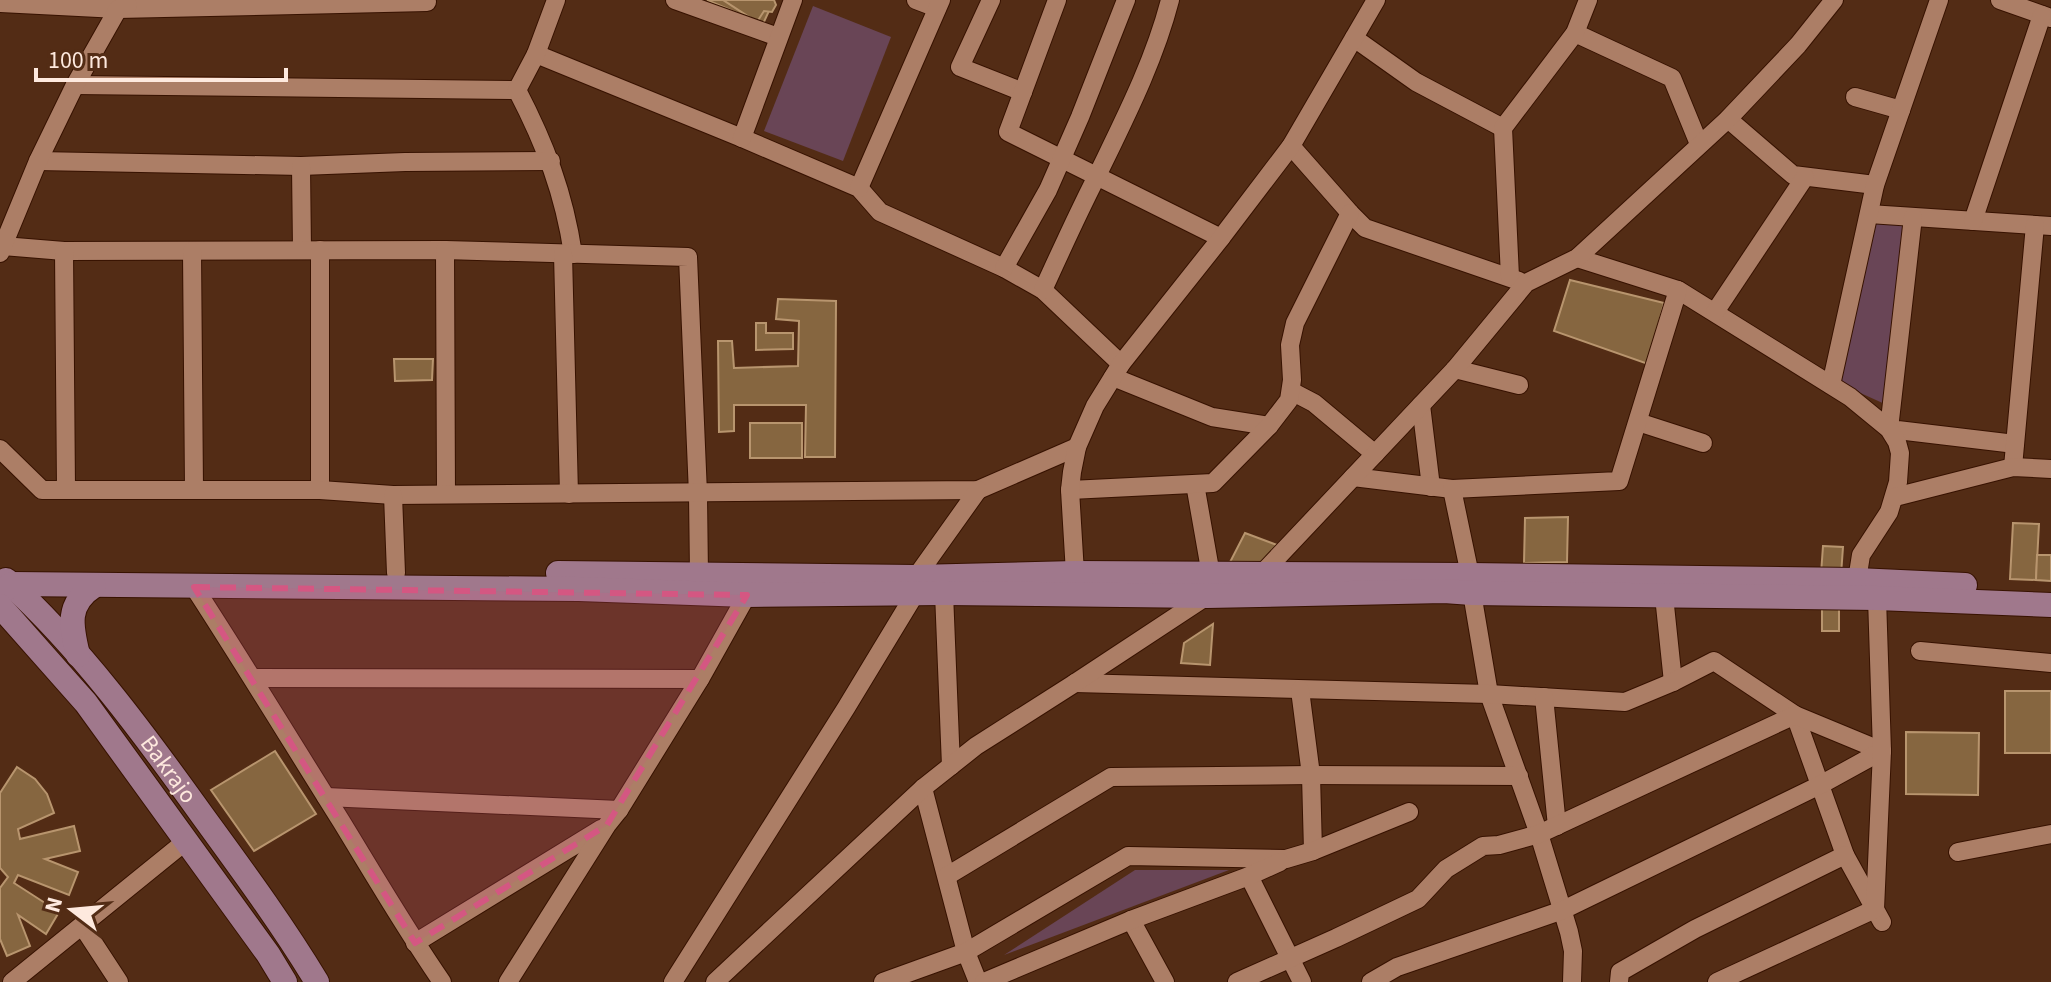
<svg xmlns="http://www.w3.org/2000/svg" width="2051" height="982" font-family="'Source Sans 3',sans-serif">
<rect width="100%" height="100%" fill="#532c15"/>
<g fill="#694556">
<polygon points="813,6 891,37 843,161 764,131"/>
<polygon points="1874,220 1906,221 1887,405 1836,382"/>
<polygon points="1135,870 1229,870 1004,955"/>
</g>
<g fill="#866640" stroke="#b8956e" stroke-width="2">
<polygon points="707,0 774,0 763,24"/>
<polygon points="723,0 774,0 776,5 772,12 764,11 757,22"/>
<polygon points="1570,280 1664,303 1648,364 1554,331"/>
<polygon points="778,299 836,301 835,457 805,457 806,405 734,405 734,431 719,432 718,341 732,341 734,368 798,366 799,321 776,319"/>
<polygon points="756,323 766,323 766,333 793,333 793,349 756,350"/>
<polygon points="394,359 433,359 432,380 395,381"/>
<rect x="750" y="423" width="52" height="35"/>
<polygon points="1568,517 1567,562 1524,563 1525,518"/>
<polygon points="2013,523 2039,524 2036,580 2010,579"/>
<polygon points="1245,533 1277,545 1256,569 1226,570"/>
<polygon points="1823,546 1843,547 1841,575 1821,574"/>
<polygon points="2037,555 2051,555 2051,581 2036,580"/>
<rect x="1822" y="607" width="17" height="24"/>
<polygon points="1213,624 1210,665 1181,663 1184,643"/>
<rect x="2005" y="691" width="46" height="62"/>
<polygon points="1906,732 1979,733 1978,795 1906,794"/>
<polygon points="275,751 316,814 254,851 211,790"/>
<polygon points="17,767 35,779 47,794 54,813 18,829 20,839 74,826 80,851 45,859 78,872 69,895 18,875 14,883 59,912 46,934 18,915 30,946 7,956 0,939 0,888 8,877 0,868 0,793"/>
</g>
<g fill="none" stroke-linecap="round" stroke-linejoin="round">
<defs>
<g id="street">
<polyline points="675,0 778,37"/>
<polyline points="916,0 937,8"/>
<polyline points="991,0 960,67 1023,92"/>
<polyline points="1057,0 1008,132 1221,238"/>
<polyline points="2000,0 2051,18"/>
<polyline points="0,3 118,9 427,2"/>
<polyline points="1575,33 1672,78 1699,144"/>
<polyline points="1354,38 1416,82 1503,128"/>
<polyline points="536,54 742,138 859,188 880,212 1004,268 1043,290 1121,364"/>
<polyline points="75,85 517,90"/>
<path d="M 517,90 C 545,144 564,193 573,254"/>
<polyline points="517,90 536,54 556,0"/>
<polyline points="1855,97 1901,110"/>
<polyline points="1728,119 1793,175 1875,185"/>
<polyline points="742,138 793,0"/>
<polyline points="1291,146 1350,213 1365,228 1519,281"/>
<polyline points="38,161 301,166 405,162 551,161"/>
<polyline points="301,166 302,250"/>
<polyline points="859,188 941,0"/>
<polyline points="1869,214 2051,226"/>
<polyline points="1913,217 1889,429 2015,444"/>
<polyline points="1973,221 2042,15"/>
<polyline points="3,246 64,251 445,250 688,257 698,494 699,575"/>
<polyline points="320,250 320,490"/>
<polyline points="445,250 446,494"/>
<polyline points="64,251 66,489"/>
<polyline points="192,251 194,489"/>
<polyline points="0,253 38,161 75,85 118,9 128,5"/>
<polyline points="563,254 569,494"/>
<polyline points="1577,258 1678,290 1850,397 1889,429 1897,442 1900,453 1898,482 1889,512 1861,555 1857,580"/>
<polyline points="1004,268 1048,190 1080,117 1126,0"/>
<polyline points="1510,277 1503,128 1575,33 1588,0"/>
<path d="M 1043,290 C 1060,253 1077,215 1096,178 C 1124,120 1154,62 1170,0"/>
<polyline points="1715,312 1805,177"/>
<polyline points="1455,369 1519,385"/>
<polyline points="1113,377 1212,417 1269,426"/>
<polyline points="1831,385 1875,185 1939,0"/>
<polyline points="1291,391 1314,403 1375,454"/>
<polyline points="1421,405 1431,487"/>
<polyline points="1638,422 1703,443"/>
<polyline points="0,449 42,490 320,490 393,495 978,490 1077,447"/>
<polyline points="2013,467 2035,225"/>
<polyline points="1353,477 1452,489 1619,481 1678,290"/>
<polyline points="1195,484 1211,575"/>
<polyline points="1452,489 1470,575"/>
<polyline points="1070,490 1213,483 1269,426 1289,400 1292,380 1290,345 1295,323 1350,213"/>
<polyline points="393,495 396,573"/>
<polyline points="1895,497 2013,467 2051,469"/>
<polyline points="1075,573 1070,490 1072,472 1077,447 1095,406 1121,364 1221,238 1291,146 1376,0"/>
<polyline points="916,577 978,490"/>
<polyline points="1257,579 1455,369 1526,283 1577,258 1728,119 1798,45 1834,0"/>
<path d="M 194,587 C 244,664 292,743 341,821 C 374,875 406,930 442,982"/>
<polyline points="944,593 951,766"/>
<polyline points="1472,593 1489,694 1539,834 1569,932 1573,951 1572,982"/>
<polyline points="1664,596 1673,682"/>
<polyline points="1920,651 2051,663"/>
<polyline points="253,678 700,679"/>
<polyline points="1075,683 1489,694 1625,702 1673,682 1714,661 1795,715 1845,855 1882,922"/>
<polyline points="1300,690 1311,775 1313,851"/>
<polyline points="1544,697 1557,826"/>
<polyline points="923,788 966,952 978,982"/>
<polyline points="326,797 619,810"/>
<polyline points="1958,852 2051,834"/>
<polyline points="947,876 1111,777 1311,775 1519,776"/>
<polyline points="1249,876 1302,982"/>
<polyline points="1131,920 1165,982"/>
<polyline points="83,927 119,982"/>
<polyline points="415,943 601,829"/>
<polyline points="12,982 186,841"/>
<polyline points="508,982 607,825 619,810 700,679 747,595"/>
<polyline points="673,982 846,708 915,594"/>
<polyline points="715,982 923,788 976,746 1075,683 1207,596"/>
<polyline points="883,982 966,952 1128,856 1286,859 1313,851 1409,812"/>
<polyline points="984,982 1131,920 1249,876 1280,862"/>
<polyline points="1237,982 1336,938 1418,899 1446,869 1483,846 1499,845 1539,834 1795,715 1882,751"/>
<polyline points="1371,982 1397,967 1563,910 1820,785 1882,751"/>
<polyline points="1619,982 1620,972 1695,929 1845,855"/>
<polyline points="1717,982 1875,909 1882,751 1877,598"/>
</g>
<g id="secondary">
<polyline points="558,573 916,577 1075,573 1470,575 1857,580 1965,585"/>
<path id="s1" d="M 6,580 C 80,647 144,734 202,815 C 242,870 282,924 317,982"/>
<polyline points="0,594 11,584 579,589 747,595 944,593 1207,596 1444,591 1472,593 1877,598 2051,605"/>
<polyline points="0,606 86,703 268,954 285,982"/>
<path d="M 78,655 C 71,626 66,604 94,586"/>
</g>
</defs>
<use href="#street" stroke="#371200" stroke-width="20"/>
<use href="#secondary" stroke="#371200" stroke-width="26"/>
<use href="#street" stroke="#ac7e66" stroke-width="18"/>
<use href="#secondary" stroke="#a0788c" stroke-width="24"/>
</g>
<path fill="#d45782" fill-opacity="0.2" stroke="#d45782" stroke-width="6" stroke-dasharray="16 10" stroke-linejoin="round" d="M 194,587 L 747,595 L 607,825 L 415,943 Z"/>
<g text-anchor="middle" stroke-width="6" stroke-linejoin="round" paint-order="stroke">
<g font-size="24" fill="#fee9de" stroke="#532c15">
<text dy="8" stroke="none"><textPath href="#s1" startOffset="250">Bakrajo</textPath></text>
</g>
</g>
<g transform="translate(72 910) rotate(286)" stroke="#532c15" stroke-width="6" paint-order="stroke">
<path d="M0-6L14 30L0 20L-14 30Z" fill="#fee9de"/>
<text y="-12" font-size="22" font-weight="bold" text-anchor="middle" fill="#fee9de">N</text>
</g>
<path d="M36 68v12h250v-12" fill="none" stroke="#fee9de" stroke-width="4"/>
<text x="48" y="68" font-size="24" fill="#fee9de" stroke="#532c15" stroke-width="6" paint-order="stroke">100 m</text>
</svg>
